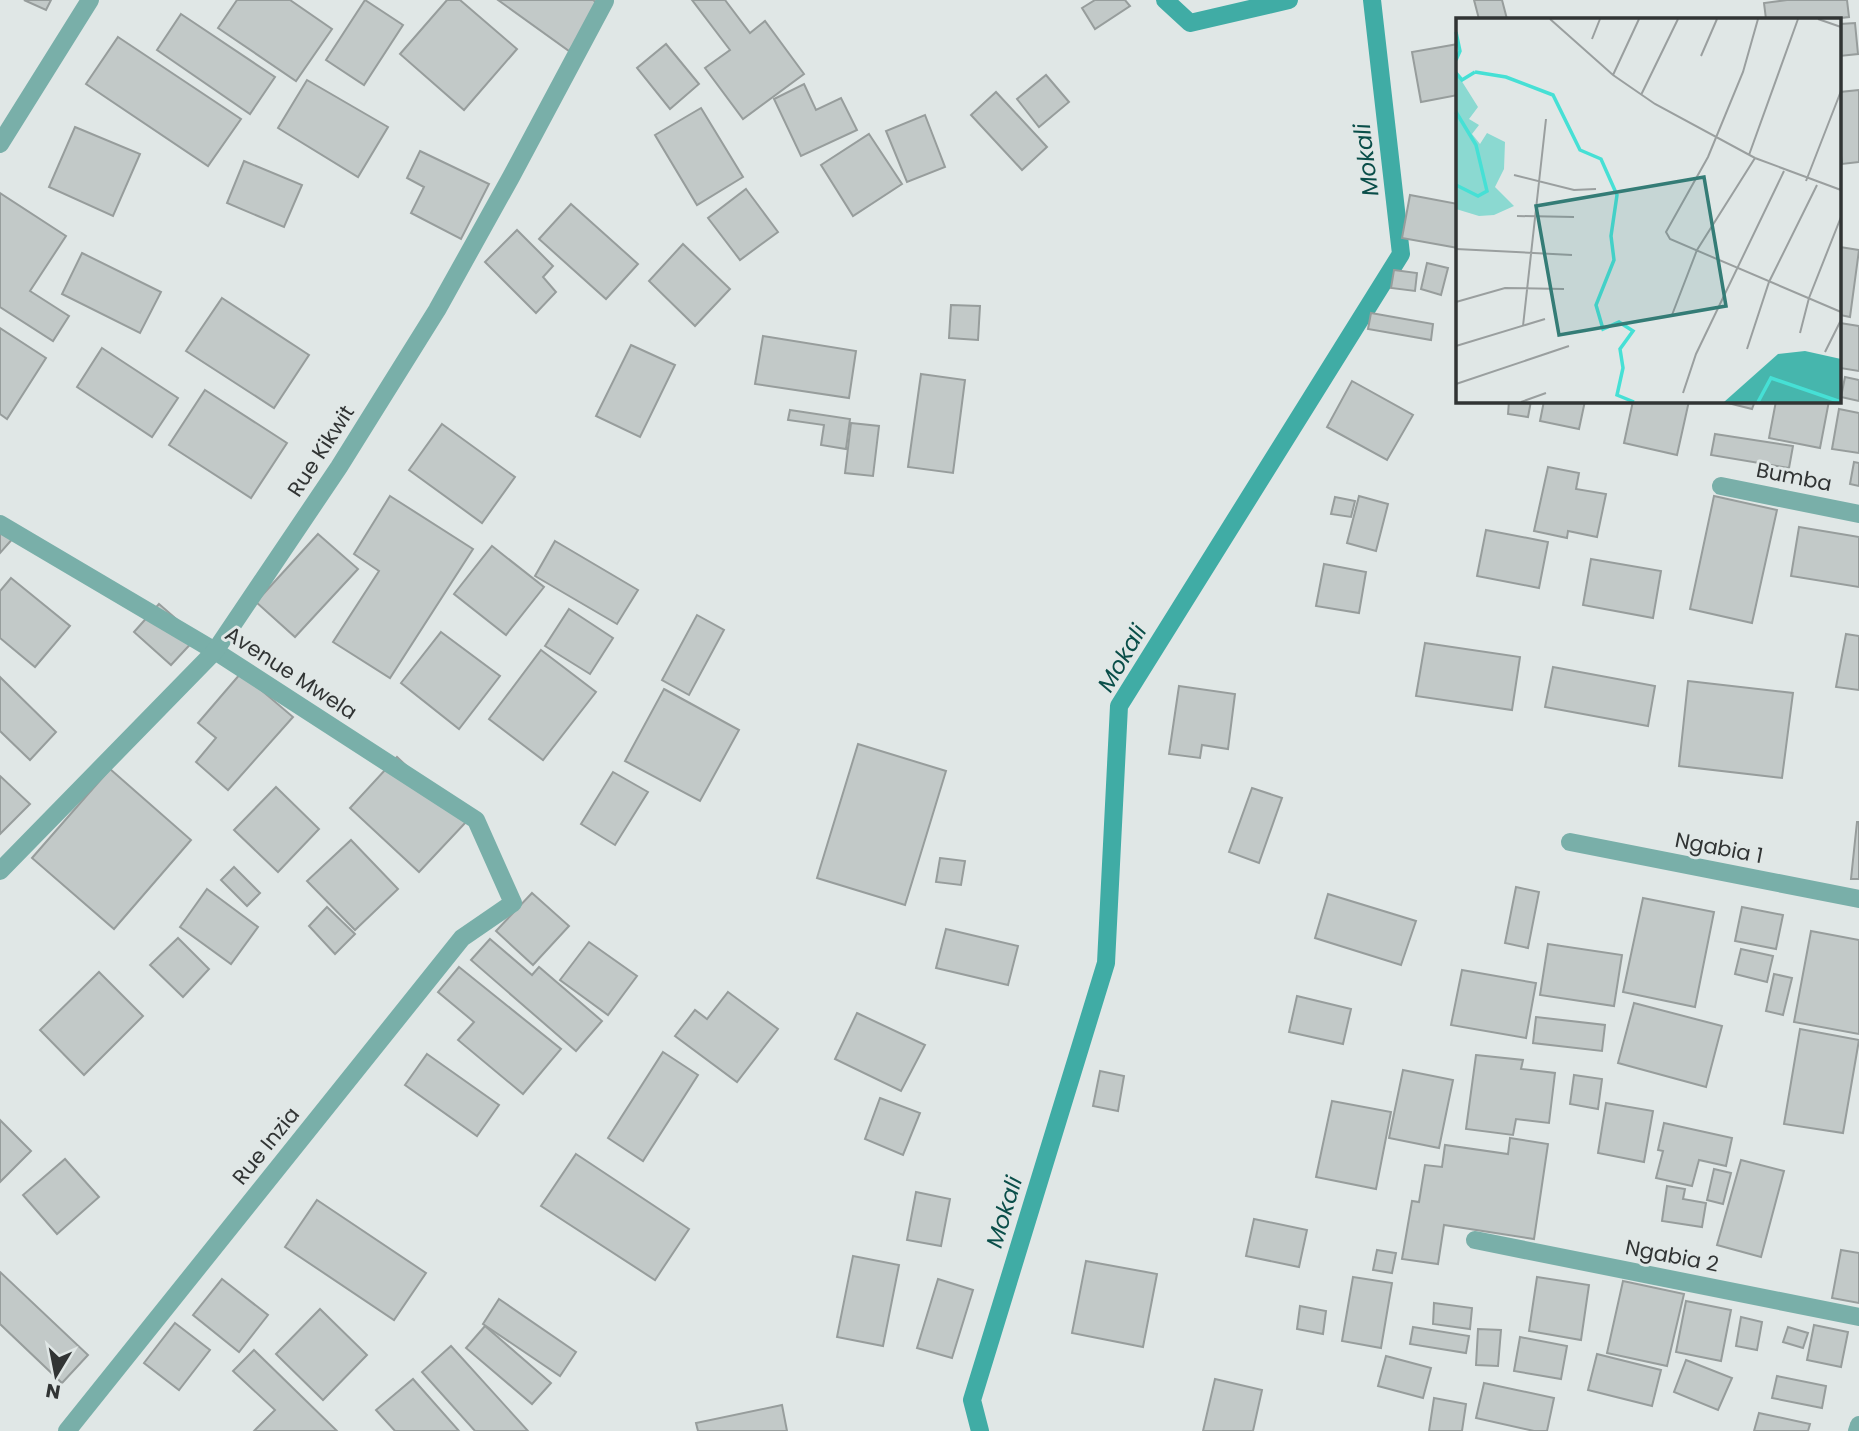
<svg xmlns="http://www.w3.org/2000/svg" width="1859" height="1431" font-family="Poppins,sans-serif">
<rect width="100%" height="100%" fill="#e0e7e6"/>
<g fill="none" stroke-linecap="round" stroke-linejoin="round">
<g stroke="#40aca5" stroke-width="18">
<polyline points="1165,0 1190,23 1289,0"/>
<polyline points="980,1431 972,1400 1106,963 1119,706 1401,254 1372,0"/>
</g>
</g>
<g fill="#c2c9c8" stroke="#979d9c" stroke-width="2">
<polygon points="24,0 51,0 46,10"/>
<polygon points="237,0 290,0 332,29 296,81 218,28"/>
<polygon points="365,0 403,25 364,85 326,60"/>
<polygon points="447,0 460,0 517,49 464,110 400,54"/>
<polygon points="498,0 593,0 601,6 569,51"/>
<polygon points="692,0 725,0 750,33 765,21 804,74 743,119 705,68 730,50"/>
<polygon points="1095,0 1125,0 1130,6 1095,29 1082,8"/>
<polygon points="1474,0 1502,0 1507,19 1479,19"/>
<polygon points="1787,0 1847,0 1849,17 1831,19 1766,19 1764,3"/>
<polygon points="181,14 275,77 250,114 157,50"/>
<polygon points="1855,23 1858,54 1840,56 1840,24"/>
<polygon points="118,37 241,119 208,166 86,84"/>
<polygon points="666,44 699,84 670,109 637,68"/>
<polygon points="1458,44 1458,95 1421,102 1412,52"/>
<polygon points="1046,75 1069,102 1039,127 1017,99"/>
<polygon points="307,80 388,127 358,177 278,128"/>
<polygon points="804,84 816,110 841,98 857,130 801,156 774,99"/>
<polygon points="1859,90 1859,162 1842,164 1840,147 1840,92"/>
<polygon points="996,92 1047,147 1022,170 971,115"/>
<polygon points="701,108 743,177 697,205 655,135"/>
<polygon points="925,115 945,167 907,182 886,131"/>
<polygon points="75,127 140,154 113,216 49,187"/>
<polygon points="869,134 902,184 853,216 821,165"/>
<polygon points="420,151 489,184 461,239 411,213 424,187 407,178"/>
<polygon points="244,161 302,185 284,227 227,203"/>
<polygon points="746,189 778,232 740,260 708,218"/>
<polygon points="0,193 66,236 30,291 69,316 53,341 0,307"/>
<polygon points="1410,195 1458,204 1458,248 1402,238"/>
<polygon points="571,204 638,264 606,299 539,239"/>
<polygon points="517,230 553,266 543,277 556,292 536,313 485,262"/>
<polygon points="683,244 730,289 695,326 649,281"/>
<polygon points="1840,247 1859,250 1850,317 1840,315"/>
<polygon points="82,253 161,292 140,333 62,294"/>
<polygon points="1427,263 1448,268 1441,295 1421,289"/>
<polygon points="1394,270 1417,273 1415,291 1391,288"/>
<polygon points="222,298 309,355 274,408 186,351"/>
<polygon points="951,305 980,306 978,340 949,338"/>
<polygon points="1371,313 1433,324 1431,340 1368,329"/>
<polygon points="1840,323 1859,326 1859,371 1840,368"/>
<polygon points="0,328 46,358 7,419 0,414"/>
<polygon points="763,336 856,351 849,398 755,384"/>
<polygon points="631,345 675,365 640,437 596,416"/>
<polygon points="102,348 178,398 152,437 77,387"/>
<polygon points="921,374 965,380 953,473 908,467"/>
<polygon points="1845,377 1859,380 1859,401 1841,397"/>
<polygon points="1352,381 1413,415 1387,460 1327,427"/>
<polygon points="205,390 287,443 251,498 169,445"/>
<polygon points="1509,401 1531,401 1528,417 1508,414"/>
<polygon points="1544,401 1585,401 1579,429 1540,421"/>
<polygon points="1633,401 1689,401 1677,455 1624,443"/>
<polygon points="1720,401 1755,401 1752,409"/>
<polygon points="1776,401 1829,401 1820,448 1769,438"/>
<polygon points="1839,409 1859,413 1859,453 1832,449"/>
<polygon points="790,410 850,419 846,449 821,445 824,425 788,420"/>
<polygon points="851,423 879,426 873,476 845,473"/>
<polygon points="442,424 515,477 482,523 409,470"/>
<polygon points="1715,434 1793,446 1789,468 1711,455"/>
<polygon points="1854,462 1859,463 1859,486 1850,484"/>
<polygon points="1548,467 1579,473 1576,489 1606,494 1597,537 1568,531 1567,538 1534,531"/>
<polygon points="390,496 473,549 390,678 333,642 379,571 354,554"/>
<polygon points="1359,496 1388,504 1376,551 1347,543"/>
<polygon points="1714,496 1777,510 1752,623 1690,609"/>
<polygon points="1335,497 1355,501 1351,517 1331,514"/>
<polygon points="0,523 15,536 0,553"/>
<polygon points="1799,527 1859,537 1859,587 1791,576"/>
<polygon points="1486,530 1548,542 1539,588 1477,576"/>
<polygon points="318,534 358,569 295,637 256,602"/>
<polygon points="555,541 638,590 617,624 535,576"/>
<polygon points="492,546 544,587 506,635 454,594"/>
<polygon points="1591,559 1661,571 1653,618 1583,605"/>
<polygon points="1324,564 1366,572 1359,613 1316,606"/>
<polygon points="11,578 70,626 35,667 0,638 0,591"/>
<polygon points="159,604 197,637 171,665 134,632"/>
<polygon points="569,609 613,638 590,674 545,646"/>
<polygon points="697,615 724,630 689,695 662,680"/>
<polygon points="441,632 500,676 459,729 401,683"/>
<polygon points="1846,634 1859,636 1859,690 1836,687"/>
<polygon points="1425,643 1520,657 1512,710 1416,696"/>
<polygon points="541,650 596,692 543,760 489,719"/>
<polygon points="1553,667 1655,686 1648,726 1545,707"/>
<polygon points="241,673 293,717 228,790 196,762 216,738 198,723"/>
<polygon points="0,677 56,732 30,760 0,731"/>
<polygon points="1688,681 1793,693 1782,778 1679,766"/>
<polygon points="1179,686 1235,694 1228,749 1202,745 1200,758 1169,754"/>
<polygon points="664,689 739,730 700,801 625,761"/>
<polygon points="858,744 946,771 905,905 817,878"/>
<polygon points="397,757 466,822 419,872 350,808"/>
<polygon points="110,769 191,840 114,929 32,858"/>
<polygon points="613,772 648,792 615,845 581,824"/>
<polygon points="0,776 30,804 0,834"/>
<polygon points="276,787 319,829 278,872 234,830"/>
<polygon points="1252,788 1282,798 1259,863 1229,852"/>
<polygon points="1857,822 1859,822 1859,879 1851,879"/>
<polygon points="351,840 398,889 355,930 307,881"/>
<polygon points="940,858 965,861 961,885 936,882"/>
<polygon points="234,867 260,893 247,906 221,880"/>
<polygon points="1516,887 1539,892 1528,948 1505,943"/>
<polygon points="207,889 258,927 231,964 180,927"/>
<polygon points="532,893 569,926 533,965 496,931"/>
<polygon points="1328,894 1416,921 1401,965 1315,938"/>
<polygon points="1643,898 1714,912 1695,1007 1623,992"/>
<polygon points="327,907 355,934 335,954 309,926"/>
<polygon points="1742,907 1783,915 1776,949 1735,941"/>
<polygon points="946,929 1018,946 1008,985 936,968"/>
<polygon points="1811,931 1859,940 1859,1034 1794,1022"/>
<polygon points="178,938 209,969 183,997 150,965"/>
<polygon points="490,939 532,975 539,967 602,1021 576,1051 471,960"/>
<polygon points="589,942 637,976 608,1015 560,980"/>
<polygon points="1548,944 1622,955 1614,1006 1540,995"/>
<polygon points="1741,949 1773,956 1767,982 1735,974"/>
<polygon points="459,967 561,1049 523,1094 458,1040 474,1022 438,992"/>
<polygon points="1462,970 1536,983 1526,1038 1451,1025"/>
<polygon points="99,972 143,1016 84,1075 40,1030"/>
<polygon points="1774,974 1792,978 1783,1015 1766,1011"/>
<polygon points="728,992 778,1029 737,1082 675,1036 695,1010 707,1019"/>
<polygon points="1297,996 1351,1009 1343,1044 1289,1032"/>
<polygon points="1634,1003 1722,1026 1706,1087 1618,1063"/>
<polygon points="857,1013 925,1045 901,1091 835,1059"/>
<polygon points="1536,1017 1605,1025 1602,1051 1533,1043"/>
<polygon points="1800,1029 1859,1040 1843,1133 1784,1124"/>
<polygon points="663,1052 698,1075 643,1161 608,1138"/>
<polygon points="427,1054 499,1105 477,1136 405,1085"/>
<polygon points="1476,1055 1523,1060 1521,1069 1555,1073 1549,1123 1516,1119 1513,1135 1466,1129"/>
<polygon points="1403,1070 1453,1080 1439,1148 1389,1138"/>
<polygon points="1100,1071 1124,1076 1118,1111 1093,1106"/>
<polygon points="1574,1075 1602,1079 1598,1109 1570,1104"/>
<polygon points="880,1098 920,1113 903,1155 865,1139"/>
<polygon points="1332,1101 1391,1112 1376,1189 1316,1177"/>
<polygon points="1606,1103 1653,1111 1644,1162 1598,1153"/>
<polygon points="0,1120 31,1151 0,1182"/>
<polygon points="1664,1123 1732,1138 1726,1166 1699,1160 1692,1186 1656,1178 1663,1151 1658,1150"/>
<polygon points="1510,1138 1548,1144 1534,1239 1444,1225 1438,1264 1402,1259 1412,1201 1419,1202 1425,1165 1442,1167 1445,1145 1508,1154"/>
<polygon points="576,1154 689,1229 655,1280 541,1206"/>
<polygon points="65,1159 99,1197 57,1234 23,1195"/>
<polygon points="1741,1160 1784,1171 1761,1257 1717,1245"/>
<polygon points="1714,1169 1731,1173 1723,1204 1707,1200"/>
<polygon points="1667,1186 1685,1189 1683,1199 1706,1203 1702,1227 1662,1221"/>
<polygon points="916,1192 950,1199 941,1246 907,1240"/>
<polygon points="317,1200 426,1273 394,1320 285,1247"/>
<polygon points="1254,1219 1307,1230 1299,1267 1246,1256"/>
<polygon points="1377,1250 1396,1253 1392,1273 1373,1270"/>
<polygon points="1841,1250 1859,1253 1859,1303 1832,1298"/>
<polygon points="853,1256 899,1265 883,1346 837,1337"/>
<polygon points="1086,1261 1157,1274 1143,1347 1072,1333"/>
<polygon points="0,1272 88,1355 62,1383 0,1324"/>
<polygon points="1353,1277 1392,1283 1381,1348 1342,1341"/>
<polygon points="1537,1277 1589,1285 1581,1340 1529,1331"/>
<polygon points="222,1279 268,1315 239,1352 193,1315"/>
<polygon points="938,1279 973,1290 952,1358 917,1348"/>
<polygon points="1623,1281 1684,1294 1667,1366 1607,1353"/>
<polygon points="499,1299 576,1352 560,1376 483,1324"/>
<polygon points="1686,1301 1731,1310 1721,1361 1676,1352"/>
<polygon points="1434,1303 1472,1308 1470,1329 1433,1324"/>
<polygon points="1300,1306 1326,1311 1323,1334 1297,1329"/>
<polygon points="320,1309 367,1355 323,1400 276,1354"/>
<polygon points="1741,1317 1762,1322 1757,1350 1736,1346"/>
<polygon points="175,1323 210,1350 179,1390 144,1363"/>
<polygon points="1814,1325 1848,1332 1841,1367 1807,1360"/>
<polygon points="485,1326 551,1383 532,1404 466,1348"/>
<polygon points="1413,1327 1469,1336 1466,1353 1410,1344"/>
<polygon points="1788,1327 1808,1333 1803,1348 1783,1342"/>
<polygon points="1478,1329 1501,1330 1498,1366 1476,1365"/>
<polygon points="1520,1337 1567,1346 1561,1379 1514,1371"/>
<polygon points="451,1346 528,1431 475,1431 422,1372"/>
<polygon points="254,1350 337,1431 254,1431 275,1410 233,1371"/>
<polygon points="1597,1354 1661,1370 1652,1406 1588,1390"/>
<polygon points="1386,1356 1431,1368 1423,1398 1378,1386"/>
<polygon points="1686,1360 1732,1378 1718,1410 1674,1392"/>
<polygon points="1777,1376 1826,1386 1822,1408 1772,1398"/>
<polygon points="413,1379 459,1431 395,1431 376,1410"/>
<polygon points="1215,1379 1262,1390 1253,1431 1203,1431"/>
<polygon points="1484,1383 1554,1398 1547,1431 1534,1431 1476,1418"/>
<polygon points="1434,1398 1466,1404 1462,1431 1429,1431"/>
<polygon points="782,1405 787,1431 698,1431 696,1423"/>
<polygon points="1759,1413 1810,1424 1808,1431 1754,1431"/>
</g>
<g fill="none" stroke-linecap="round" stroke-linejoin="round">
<g stroke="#79afa9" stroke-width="18">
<polyline points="0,144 90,0"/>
<polyline points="1721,486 1859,514"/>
<polyline points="0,524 215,651 476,820 513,903 462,938 67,1431"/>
<polyline points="1570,842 1859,899"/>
<polyline points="0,871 215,651 339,467 437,310 511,177 605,1"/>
<polyline points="1475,1240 1859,1317"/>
<polyline points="1857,1431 1859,1425"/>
</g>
</g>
<g text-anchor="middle" stroke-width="6" stroke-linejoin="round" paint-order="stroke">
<g font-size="21" fill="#313434" stroke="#e0e7e6">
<text transform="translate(321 451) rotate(-57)" y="7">Rue Kikwit</text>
<text transform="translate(1794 477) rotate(11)" y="7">Bumba</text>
<text transform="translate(291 673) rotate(33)" y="7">Avenue Mwela</text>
<text transform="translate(1719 848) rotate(11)" y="7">Ngabia 1</text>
<text transform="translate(266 1146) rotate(-51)" y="7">Rue Inzia</text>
<text transform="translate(1672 1256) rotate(11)" y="7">Ngabia 2</text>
</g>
<g font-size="23" font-style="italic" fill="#0a4e49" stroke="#e0e7e6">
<text transform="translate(1366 160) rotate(-97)" y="8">Mokali</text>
<text transform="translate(1122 658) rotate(-60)" y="8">Mokali</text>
<text transform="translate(1004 1212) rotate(-73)" y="8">Mokali</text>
</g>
</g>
<g transform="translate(1456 18)">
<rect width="385" height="385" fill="#e0e7e6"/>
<path d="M 0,54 L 22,89 L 13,101 L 23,107 L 16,116 L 24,126 L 31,115 L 49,124 L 48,151 L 39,169 L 58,188 L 38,197 L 23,198 L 0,191 Z" fill="#8bd9d1"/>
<path d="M 349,333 L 385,341 L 385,384 L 268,384 L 322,336 Z" fill="#46b6ad"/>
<path fill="none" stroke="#46e0d5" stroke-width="3.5" d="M 0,14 L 4,33 L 0,42M 19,54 L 50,59 L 97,77 L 124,132 L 145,141 L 161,177 L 155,218 L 158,242 L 140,287 L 147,311 L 163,304 L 177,313 L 164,331 L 167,350 L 161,377 L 178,384M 0,55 L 6,62 L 19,54M 0,94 L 20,127 L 31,173 L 22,178 L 0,167M 302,384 L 315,360 L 385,384"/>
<path fill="none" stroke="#9a9f9f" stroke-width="2" d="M 94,1 L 157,57 L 199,86 L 299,140 L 385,172M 302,1 L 287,54 L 252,139 L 210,214 L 214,221 L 385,294M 362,1 L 385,9M 136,21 L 144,1M 245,38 L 261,1M 157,57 L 183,1M 185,77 L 222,1M 293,137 L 342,1M 58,157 L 118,172 L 140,171M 350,163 L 385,73M 61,198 L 118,199M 0,231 L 116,237M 0,284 L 49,270 L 108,271M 216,297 L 241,232 L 299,140M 67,308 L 90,101M 344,315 L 353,280 L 385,199M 0,328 L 89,301M 291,331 L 313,264 L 361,167M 369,334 L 385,302M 0,366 L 113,328M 227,375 L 240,336 L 328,153M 65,384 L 90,375"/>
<path fill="#347c76" fill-opacity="0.15" stroke="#347c76" stroke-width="3.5" d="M 248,159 L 270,288 L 103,317 L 80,188 Z"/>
<rect width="385" height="385" fill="none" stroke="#313434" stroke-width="3.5"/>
</g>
<g transform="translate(56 1375) rotate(190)" stroke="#e0e7e6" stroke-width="5" paint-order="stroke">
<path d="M0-5L12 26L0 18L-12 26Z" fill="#313434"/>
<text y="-10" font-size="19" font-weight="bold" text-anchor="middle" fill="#313434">N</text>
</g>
</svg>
